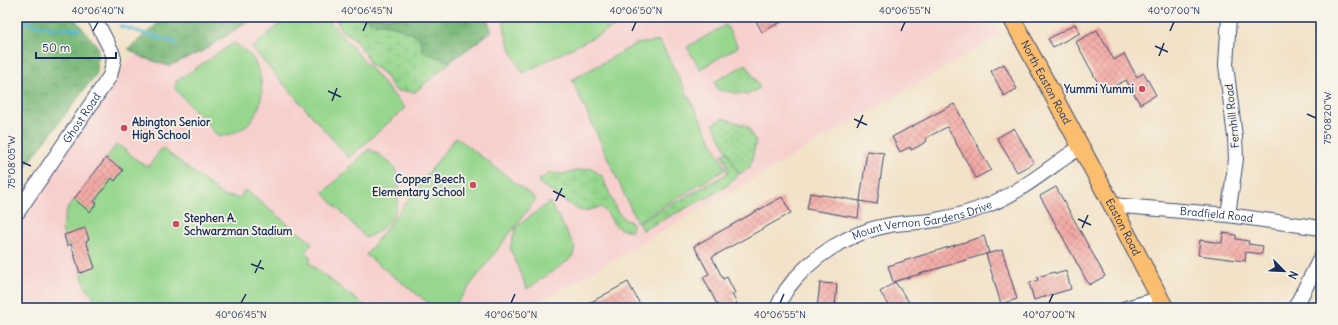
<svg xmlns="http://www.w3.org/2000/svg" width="1338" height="325" font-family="Delius,sans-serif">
<defs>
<pattern id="forest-crowns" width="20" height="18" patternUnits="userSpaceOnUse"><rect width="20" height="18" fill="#78b878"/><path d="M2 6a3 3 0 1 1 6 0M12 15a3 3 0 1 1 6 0" fill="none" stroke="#629666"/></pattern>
<pattern id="wetland-marsh" width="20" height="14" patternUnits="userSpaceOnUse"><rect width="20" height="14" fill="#96d78d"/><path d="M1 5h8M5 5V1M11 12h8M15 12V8" fill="none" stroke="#81b97c"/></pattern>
<pattern id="park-dots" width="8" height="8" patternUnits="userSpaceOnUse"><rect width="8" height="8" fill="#96d78d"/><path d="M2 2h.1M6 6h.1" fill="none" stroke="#81b97c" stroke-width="1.8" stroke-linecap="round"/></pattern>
<pattern id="building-cross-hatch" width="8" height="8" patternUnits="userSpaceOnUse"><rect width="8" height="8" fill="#f4aaa6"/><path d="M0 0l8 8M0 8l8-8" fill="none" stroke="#c58b8a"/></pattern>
</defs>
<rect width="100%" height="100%" fill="#f7f3e8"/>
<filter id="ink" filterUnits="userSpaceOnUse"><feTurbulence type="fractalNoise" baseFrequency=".025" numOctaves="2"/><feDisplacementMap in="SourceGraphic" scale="8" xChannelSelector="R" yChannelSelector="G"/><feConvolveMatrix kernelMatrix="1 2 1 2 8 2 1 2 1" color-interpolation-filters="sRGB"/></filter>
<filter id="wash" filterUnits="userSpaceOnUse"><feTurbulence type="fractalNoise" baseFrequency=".012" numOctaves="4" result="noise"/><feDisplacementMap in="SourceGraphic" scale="16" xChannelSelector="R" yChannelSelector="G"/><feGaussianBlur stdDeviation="0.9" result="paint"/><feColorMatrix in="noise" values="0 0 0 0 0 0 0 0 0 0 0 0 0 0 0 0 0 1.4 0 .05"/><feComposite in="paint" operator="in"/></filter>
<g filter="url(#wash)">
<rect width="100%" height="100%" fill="#f2e2c7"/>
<polygon fill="#f7d0ce" points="203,17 991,17 1001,35 530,308 17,308 17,200 133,55"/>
<g fill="#96d78d" stroke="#588376">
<polygon points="288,17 326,17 405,108 349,158 252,48"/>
<path d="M 504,17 L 633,17 L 523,73 C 513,55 503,38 504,17 Z"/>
<polygon points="726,25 738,47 700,69 687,47"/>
<polygon points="660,41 726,169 637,222 572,80 636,44"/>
<path d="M 234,43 C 241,48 249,52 253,59 C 265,79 266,108 247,125 C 239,132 229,135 219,137 L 175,89 L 176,81 Z"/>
<polygon points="456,137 536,199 453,308 435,308 366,255"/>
<polygon points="117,144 145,166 149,166 162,148 225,197 233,196 238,199 245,190 312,243 305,252 310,256 310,264 367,308 101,308 86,288 71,245 67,246 62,229 67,209"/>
<path d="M 369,149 C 378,154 388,159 394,168 C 398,173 399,182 399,188 C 399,215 389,227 366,238 L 323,193 Z"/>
<polygon points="550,202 575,247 572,258 527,289 510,248 516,227"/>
</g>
<g fill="url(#forest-crowns)" stroke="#4a746b">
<polygon points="17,17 73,17 98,47 97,73 17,178"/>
<polygon points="165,17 255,17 201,52 169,66 144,58 128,49"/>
<polygon points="366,17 486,17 492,31 450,62 423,52 394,26 370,22"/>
</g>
<g fill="url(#wetland-marsh)" stroke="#588376">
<polygon points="335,17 366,17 370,22 394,26 419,37 423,52 450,62 415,92 396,91 382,72 370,64 365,53 351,36 342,31"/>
<polygon points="728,152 739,174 728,185 714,194 643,230 640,228 639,222 727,174 728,167 722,154"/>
<path d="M 591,168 L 602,176 L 617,211 L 625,220 L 630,221 L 632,225 L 632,231 L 620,229 L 613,223 L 608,214 L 601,207 C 595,208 588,211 582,211 C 575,210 547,188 539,183 L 539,180 L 550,173 L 561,174 Z"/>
</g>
<g fill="url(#park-dots)" stroke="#588376">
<polygon points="746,64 760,88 747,95 718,90 714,82"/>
<polygon points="723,118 747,126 756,142 750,168 739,174 713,124"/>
</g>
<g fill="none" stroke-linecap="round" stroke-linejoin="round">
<g stroke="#54b6d2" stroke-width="3">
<polyline points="17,21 52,28 79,29"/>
<polyline points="120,26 176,43"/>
</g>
</g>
<g id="blocks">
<g fill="url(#building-cross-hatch)">
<polygon points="754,17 790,17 762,32"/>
<polygon points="1075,24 1080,33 1053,47 1048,39"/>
<polygon points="1097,30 1114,60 1124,54 1137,77 1144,73 1156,95 1140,104 1126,80 1103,92 1076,42"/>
<polygon points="1004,64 1017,89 1004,96 991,71"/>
<polygon points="954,104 991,170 976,178 947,127 926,138 927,141 919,146 911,150 910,147 900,152 892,137"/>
<polygon points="1014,128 1034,163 1017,172 997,138"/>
<polygon points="867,151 884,153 877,204 860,201"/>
<polygon points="106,158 123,170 115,181 112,178 94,202 97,203 90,212 74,199"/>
<polygon points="1056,187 1105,276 1089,285 1040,196"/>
<polygon points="810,193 860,201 858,218 807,209"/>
<polygon points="782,197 791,213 712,257 723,279 727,277 735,293 732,294 737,304 728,308 719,308 703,277 709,274 694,246"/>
<polygon points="85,228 89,239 86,241 95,268 80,273 71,244 67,246 64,235"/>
<polygon points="1223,233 1236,235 1236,239 1249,241 1248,244 1263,246 1262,254 1246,252 1245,261 1198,255 1200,240 1222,243"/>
<polygon points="984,236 989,253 893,282 888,266"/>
<polygon points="1002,250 1017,299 1001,304 986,254"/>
<polygon points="1066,271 1071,289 1034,300 1029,283 1038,280 1037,277 1055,272 1056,274"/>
<polygon points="628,282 642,308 580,308"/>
<polygon points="895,282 913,308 891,308 880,292"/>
<polygon points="820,283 837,284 835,308 817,308"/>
</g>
</g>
</g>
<g filter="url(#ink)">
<use href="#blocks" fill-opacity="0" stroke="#3b4a6e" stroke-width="1"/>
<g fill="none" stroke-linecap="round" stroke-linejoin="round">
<defs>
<g id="minor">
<path id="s1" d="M 1112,205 L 1228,215 L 1321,228"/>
<path id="s2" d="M 17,213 L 110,76 L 114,59 L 112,52 L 94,17"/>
<polyline points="1228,215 1236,159 1235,137 1226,65 1229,17"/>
<path id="s3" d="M 777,308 C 780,302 783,295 787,289 C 811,256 850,232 890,225 C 905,222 921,223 936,220 C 953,217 972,212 988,205 C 1022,192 1050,166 1081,147"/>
<polyline points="1126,308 1159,299"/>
<polyline points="1295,308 1321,257"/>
</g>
<g id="major">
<path id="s4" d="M 1011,17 L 1112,205 L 1165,308"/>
</g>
</defs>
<use href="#minor" stroke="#3b4a6e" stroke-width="16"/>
<use href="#major" stroke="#3b4a6e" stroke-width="19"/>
<use href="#minor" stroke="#fff" stroke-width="14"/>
<use href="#major" stroke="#fbbd6e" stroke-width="17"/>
</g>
</g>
<path fill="none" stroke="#1b2f5e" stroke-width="1.5" d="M 93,31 L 98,22M 363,31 L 367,22M 632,31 L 636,22M 901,31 L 905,22M 1170,31 L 1174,22M 1155,46 L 1168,52M 1159,56 L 1164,43M 328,91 L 341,97M 332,101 L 337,88M 1307,114 L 1316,118M 854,119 L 867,125M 857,128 L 863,115M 22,162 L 31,166M 553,191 L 565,197M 556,201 L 562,188M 1078,219 L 1091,225M 1082,228 L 1088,215M 251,264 L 264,269M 255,273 L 261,260M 241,303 L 246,294M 511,303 L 515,294M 780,303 L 784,294M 1049,303 L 1053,294"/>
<g fill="#d1495b" stroke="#f7f3e8" stroke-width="1.5">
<circle cx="1142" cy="89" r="4"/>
<circle cx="124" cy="128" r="4"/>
<circle cx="473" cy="185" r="4"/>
<circle cx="176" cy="224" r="4"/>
</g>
<g text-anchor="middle" stroke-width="3.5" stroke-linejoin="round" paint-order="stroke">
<g font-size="11" fill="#1b2f5e" stroke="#f7f3e8">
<text dy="4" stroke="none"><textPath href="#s4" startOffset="74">North Easton Road</textPath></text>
<text transform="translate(1232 116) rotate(-96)" y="4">Fernhill Road</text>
<text dy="4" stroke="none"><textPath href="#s2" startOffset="115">Ghost Road</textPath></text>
<text dy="4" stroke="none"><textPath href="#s1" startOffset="105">Bradfield Road</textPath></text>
<text dy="4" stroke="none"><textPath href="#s3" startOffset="178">Mount Vernon Gardens Drive</textPath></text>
<text dy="4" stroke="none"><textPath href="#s4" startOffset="238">Easton Road</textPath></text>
</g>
<g font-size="11" font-weight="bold" fill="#1b2f5e" stroke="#f7f3e8" text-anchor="end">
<text x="1134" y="93">Yummi Yummi</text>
<text x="132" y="126" text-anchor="start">Abington Senior<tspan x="132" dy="13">High School</tspan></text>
<text x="465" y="183">Copper Beech<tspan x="465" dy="13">Elementary School</tspan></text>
<text x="184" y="222" text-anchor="start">Stephen A.<tspan x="184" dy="13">Schwarzman Stadium</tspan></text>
</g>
</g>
<rect width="1338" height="325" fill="none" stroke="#f7f3e8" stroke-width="44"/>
<g transform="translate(1284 271) rotate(114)" stroke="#f7f3e8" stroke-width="3" paint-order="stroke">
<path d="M0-3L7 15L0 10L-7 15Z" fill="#1b2f5e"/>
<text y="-6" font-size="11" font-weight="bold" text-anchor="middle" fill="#1b2f5e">N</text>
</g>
<path d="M36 52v6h80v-6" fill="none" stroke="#1b2f5e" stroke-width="2"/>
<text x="42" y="52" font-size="12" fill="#1b2f5e" stroke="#f7f3e8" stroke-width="3" paint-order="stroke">50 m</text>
<rect x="22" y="22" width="1294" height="281" fill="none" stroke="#1b2f5e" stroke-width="1.5"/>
<g font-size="10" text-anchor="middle" fill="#1b2f5e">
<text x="98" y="14">40°06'40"N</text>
<text x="367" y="14">40°06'45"N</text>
<text x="636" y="14">40°06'50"N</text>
<text x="905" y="14">40°06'55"N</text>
<text x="1174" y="14">40°07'00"N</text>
<text transform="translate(1327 118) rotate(-90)" y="4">75°08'20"W</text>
<text transform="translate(11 162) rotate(-90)" y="4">75°08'05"W</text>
<text x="241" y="318">40°06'45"N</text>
<text x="511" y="318">40°06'50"N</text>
<text x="780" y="318">40°06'55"N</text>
<text x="1049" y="318">40°07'00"N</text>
</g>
</svg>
